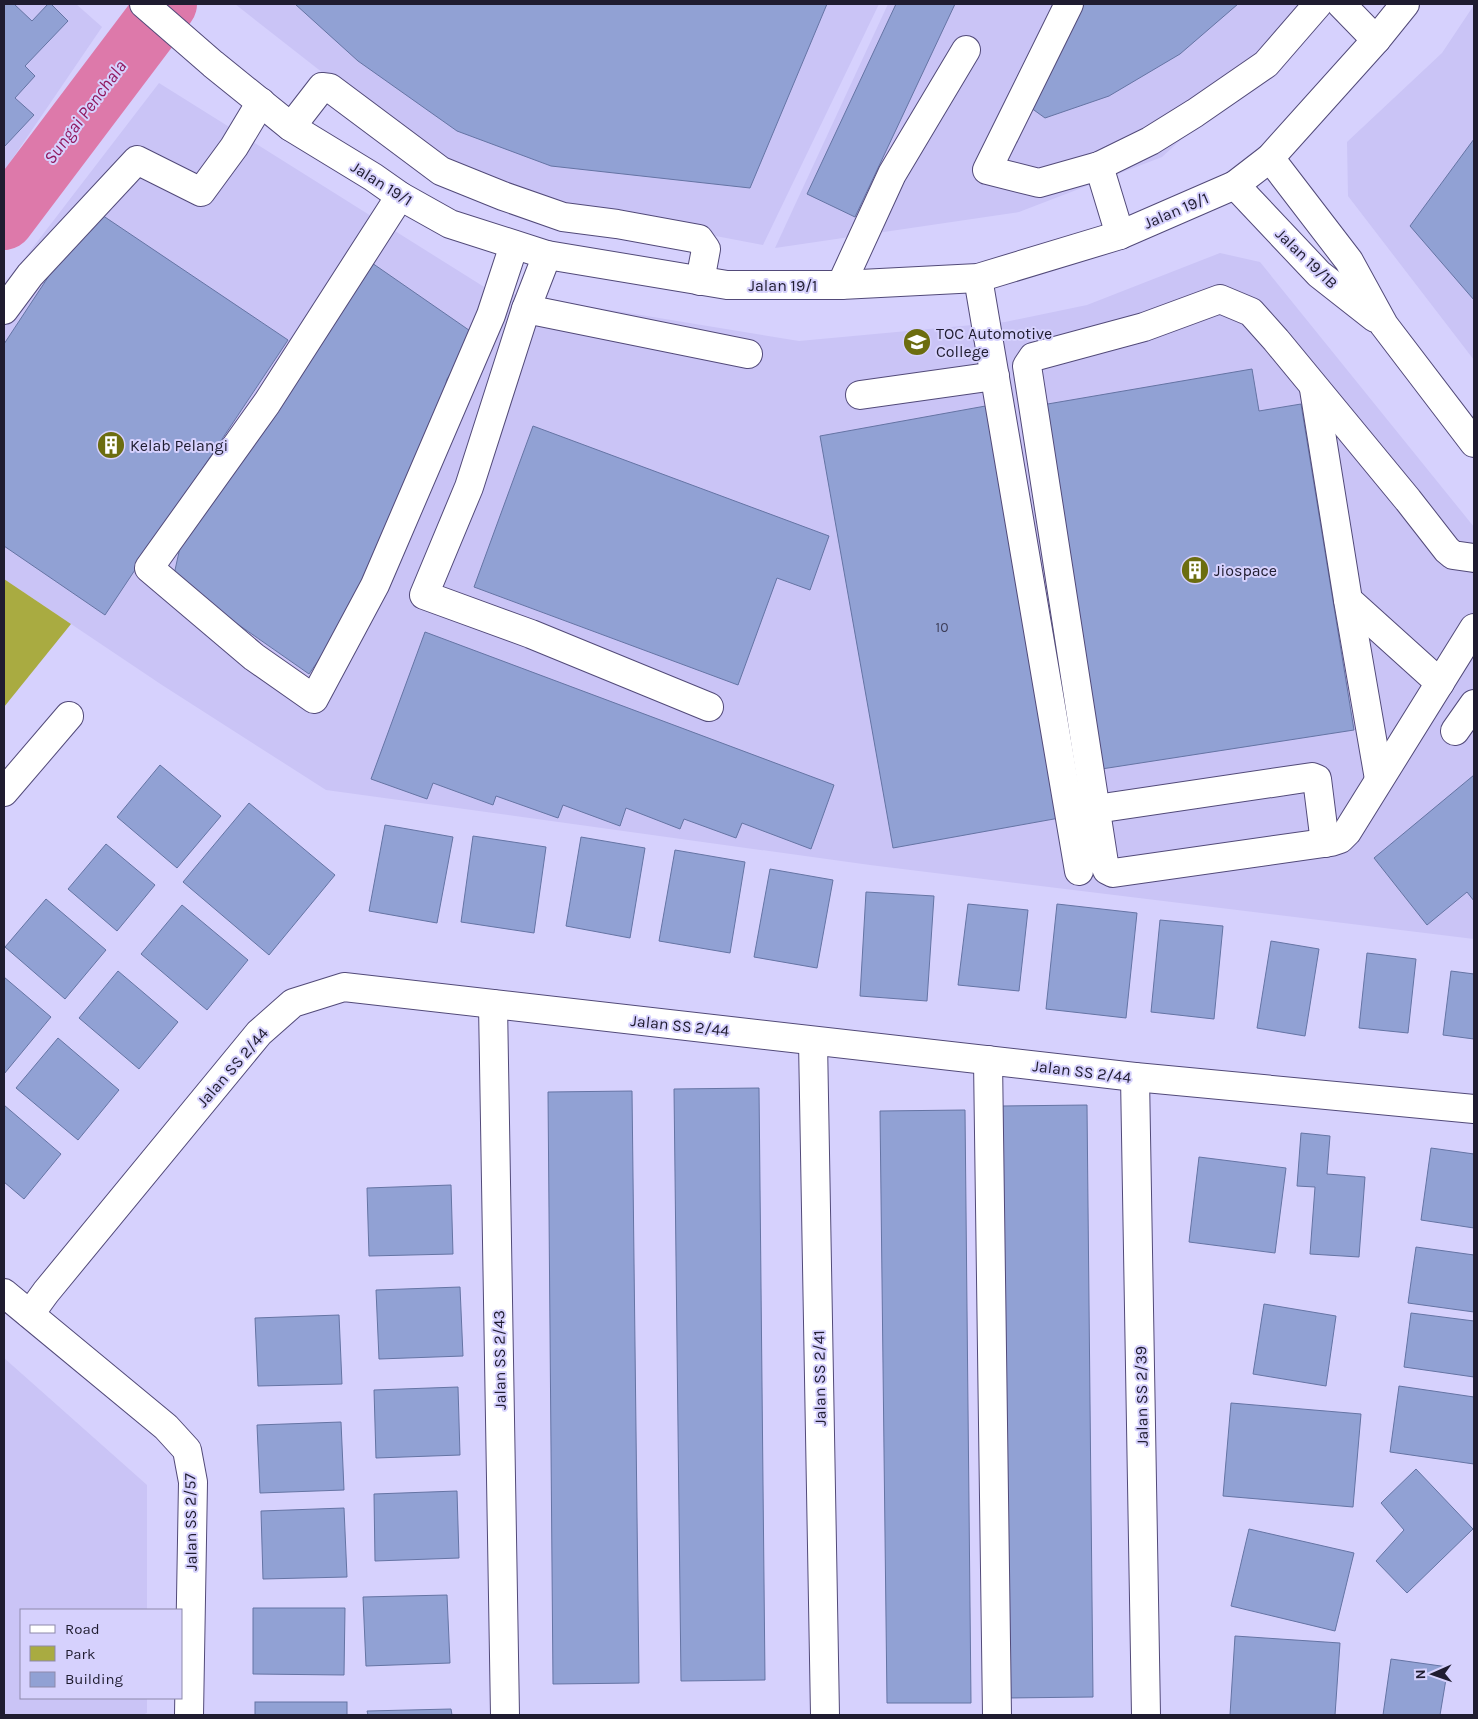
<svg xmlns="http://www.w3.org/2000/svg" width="1478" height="1719" font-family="Karla,sans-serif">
<rect width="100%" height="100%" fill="#d6d1fd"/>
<g fill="#cac4f6">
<polygon points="4,4 76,4 102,27 4,171"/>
<polygon points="235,4 879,4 763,245 568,208 438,163"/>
<polygon points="888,4 1329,4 1162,157 1019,212 775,248"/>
<polygon points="1474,5 1474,360 1348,196 1347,142 1442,53"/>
<polygon points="159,83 489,290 799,341 1005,322 1087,305 1220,253 1260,262 1474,527 1474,939 870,865 326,790 162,685 4,579 4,285"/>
<polygon points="4,1358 147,1485 147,1610 21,1610 21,1698 147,1698 147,1713 142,1715 4,1715"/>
</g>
<polygon fill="#a9ab41" points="4,579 71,624 4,707"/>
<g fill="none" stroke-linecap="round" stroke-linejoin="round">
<polyline stroke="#dd79aa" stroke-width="60" points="4,220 167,4"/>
</g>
<g fill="#91a1d4" stroke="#6574a4">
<polygon points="4,4 14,4 32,21 48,4 51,4 68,21 25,66 35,76 15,98 34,115 4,147"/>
<polygon points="295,4 827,4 750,188 551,166 457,131 358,61"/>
<polygon points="896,4 955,4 855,217 807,194"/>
<polygon points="1077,4 1238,4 1180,54 1109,96 1045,118 1027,105"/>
<polygon points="1474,139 1474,300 1410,226"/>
<polygon points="93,209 288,340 105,615 4,546 4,344"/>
<polygon points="372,263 476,335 447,379 441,403 352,612 309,674 173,579 183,534"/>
<polygon points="1252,369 1259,411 1301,404 1354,730 1095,770 1036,406"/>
<polygon points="991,405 1065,817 893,848 820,436"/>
<polygon points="533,426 829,536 810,590 777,578 738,685 474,587"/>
<polygon points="425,632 834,785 811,849 742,823 736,838 684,819 680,829 626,808 620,826 563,805 558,818 496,796 493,805 433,783 427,799 371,779"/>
<polygon points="160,765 221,816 177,868 117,817"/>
<polygon points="1474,775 1474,901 1467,892 1427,925 1374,858"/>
<polygon points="249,803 335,875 269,955 183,882"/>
<polygon points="385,825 453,837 437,923 369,911"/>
<polygon points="473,836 546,847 534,933 461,922"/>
<polygon points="581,837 645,848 630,938 566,926"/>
<polygon points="106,844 155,885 117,931 68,889"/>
<polygon points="675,850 745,862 730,953 659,941"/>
<polygon points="770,869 833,880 817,968 754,957"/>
<polygon points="866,892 934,896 927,1001 860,996"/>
<polygon points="46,899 106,950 65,999 5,947"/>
<polygon points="968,904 1028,910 1019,991 958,985"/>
<polygon points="1057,904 1137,913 1126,1018 1046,1009"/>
<polygon points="182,905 248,960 207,1010 141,954"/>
<polygon points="1160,920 1223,926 1214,1019 1151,1012"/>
<polygon points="1271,941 1319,949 1305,1036 1257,1028"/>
<polygon points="1367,953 1416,959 1408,1033 1359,1028"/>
<polygon points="118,971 178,1022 139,1069 79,1018"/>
<polygon points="1451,971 1474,974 1474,1039 1443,1035"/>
<polygon points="4,977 51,1017 4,1074"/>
<polygon points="58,1038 119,1090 78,1140 16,1088"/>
<polygon points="759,1088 765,1680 681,1681 674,1089"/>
<polygon points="632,1091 639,1683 553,1684 548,1092"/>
<polygon points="4,1105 61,1154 24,1199 4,1182"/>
<polygon points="1087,1105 1093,1697 1008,1698 1002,1106"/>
<polygon points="965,1110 971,1703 887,1703 880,1111"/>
<polygon points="1301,1133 1330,1136 1327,1174 1365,1177 1359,1257 1310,1254 1315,1187 1297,1186"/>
<polygon points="1431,1148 1474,1154 1474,1228 1421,1220"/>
<polygon points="1199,1157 1286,1168 1275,1253 1189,1242"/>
<polygon points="451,1185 453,1254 369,1256 367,1188"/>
<polygon points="1416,1247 1474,1255 1474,1312 1408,1303"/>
<polygon points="460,1287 463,1356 379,1359 376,1290"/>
<polygon points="1264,1304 1336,1316 1326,1386 1253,1374"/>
<polygon points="1411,1313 1474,1321 1474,1377 1404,1367"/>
<polygon points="339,1315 342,1384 258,1386 255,1318"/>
<polygon points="1399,1386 1474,1397 1474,1464 1390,1452"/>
<polygon points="458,1387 460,1455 376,1458 374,1390"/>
<polygon points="1231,1403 1361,1414 1353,1507 1223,1496"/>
<polygon points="341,1422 344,1490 260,1493 257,1425"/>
<polygon points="1416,1469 1473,1529 1407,1593 1376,1561 1404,1530 1381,1503"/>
<polygon points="457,1491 459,1558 375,1561 374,1494"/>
<polygon points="344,1508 347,1577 263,1579 261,1511"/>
<polygon points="1249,1529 1354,1553 1335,1631 1231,1606"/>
<polygon points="447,1595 450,1663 366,1666 363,1597"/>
<polygon points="253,1608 345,1608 344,1675 253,1674"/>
<polygon points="1235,1636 1340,1643 1335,1715 1230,1715"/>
<polygon points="1391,1659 1448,1667 1440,1715 1383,1715"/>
<rect x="255" y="1702" width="92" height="13"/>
<polygon points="451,1709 452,1715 368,1715 367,1711"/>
</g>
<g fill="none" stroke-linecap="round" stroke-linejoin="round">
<defs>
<g id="minor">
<polyline points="1069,4 987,170 1039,183 1099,166 1150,141 1195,113 1266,64 1318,4"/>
<polyline points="1341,4 1376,40"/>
<polyline points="291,127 322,87 330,88 441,171 503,196 563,217 617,224 699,239 706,249 700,281"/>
<polyline points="1270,158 1349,261 1384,325 1474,443"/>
<polyline points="1099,166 1120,235"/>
<polyline points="1235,185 1319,274 1375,318"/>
<polyline points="400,196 267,403 149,568 254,657 314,699 375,585 491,315 514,245"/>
<polyline points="547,255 526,309 469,487 424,595 531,634 709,707"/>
<polyline points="978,278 1079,871"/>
<polyline points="841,285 892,174 966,50"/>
<polyline points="526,309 748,354"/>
<polyline points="4,310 30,275 137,160 201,192 234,147 261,102"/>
<polyline points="1314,389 1348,600 1440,683"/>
<polyline points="860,395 995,376"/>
<polyline points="1474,558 1453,555 1447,550 1408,500 1276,340 1251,312 1220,299 1144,327 1033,357 1027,366 1104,863 1107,870 1113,873 1331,842 1340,839 1347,832 1474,628"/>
<polyline points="1348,600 1379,779"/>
<polyline points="1455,731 1474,704"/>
<polyline points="4,792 69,716"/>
<polyline points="1096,809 1312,777 1317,779 1325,843"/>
<polyline points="493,1004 505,1715"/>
<polyline points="813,1041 825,1715"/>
<polyline points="988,1060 997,1715"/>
<polyline points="1135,1077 1146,1715"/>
<polyline points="4,1293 166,1427 187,1450 193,1482 189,1715"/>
<polyline points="30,1314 46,1292 259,1033 293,1003 344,987 1135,1077 1474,1109"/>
</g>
<polyline id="major" points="144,4 213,64 291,127 373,177 400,196 450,224 547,255 727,285 841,285 978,278 1120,235 1235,185 1270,158 1376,40 1405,4"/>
</defs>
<use href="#minor" stroke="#524a79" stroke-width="30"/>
<use href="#major" stroke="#524a79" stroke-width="30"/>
<use href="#minor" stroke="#fff" stroke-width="28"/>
<use href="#major" stroke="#fff" stroke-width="28"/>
</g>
<defs>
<symbol id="university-disc" viewBox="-11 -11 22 22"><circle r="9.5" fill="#6c6d0f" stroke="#d6d1fd"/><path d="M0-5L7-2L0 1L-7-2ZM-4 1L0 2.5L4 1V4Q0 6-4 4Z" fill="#fff"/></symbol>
<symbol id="building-disc" viewBox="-11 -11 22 22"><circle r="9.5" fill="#6c6d0f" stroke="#d6d1fd"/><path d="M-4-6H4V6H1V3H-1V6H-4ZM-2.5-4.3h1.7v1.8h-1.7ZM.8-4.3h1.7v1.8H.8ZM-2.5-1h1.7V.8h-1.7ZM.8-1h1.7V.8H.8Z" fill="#fff"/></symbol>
</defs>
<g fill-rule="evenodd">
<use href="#university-disc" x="901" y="326" width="32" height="32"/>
<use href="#building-disc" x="95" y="429" width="32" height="32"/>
<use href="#building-disc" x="1179" y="554" width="32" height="32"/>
</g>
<g text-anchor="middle" stroke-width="4" stroke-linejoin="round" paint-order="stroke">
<g font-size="14" fill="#3c3d59">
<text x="942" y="632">10</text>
</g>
<g font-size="16" fill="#1f1c30" stroke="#d6d1fd">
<text transform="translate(382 183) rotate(32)" y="6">Jalan 19/1</text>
<text transform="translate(1176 210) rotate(-23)" y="6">Jalan 19/1</text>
<text transform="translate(1307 258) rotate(44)" y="6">Jalan 19/1B</text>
<text x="783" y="291">Jalan 19/1</text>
<text transform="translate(680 1025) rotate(6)" y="6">Jalan SS 2/44</text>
<text transform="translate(232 1067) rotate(-49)" y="6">Jalan SS 2/44</text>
<text transform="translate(1082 1071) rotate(7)" y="6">Jalan SS 2/44</text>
<text transform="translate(499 1360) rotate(-91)" y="6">Jalan SS 2/43</text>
<text transform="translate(819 1378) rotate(-91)" y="6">Jalan SS 2/41</text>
<text transform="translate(1141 1396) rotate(-91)" y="6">Jalan SS 2/39</text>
<text transform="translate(190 1522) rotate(-91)" y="6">Jalan SS 2/57</text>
</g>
<g font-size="16" fill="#1f1c30" stroke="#d6d1fd" text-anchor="start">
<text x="936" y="339">TOC Automotive<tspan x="936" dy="18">College</tspan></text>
<text x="130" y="451">Kelab Pelangi</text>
<text x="1214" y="576">Jiospace</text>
</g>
<g font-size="18" font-style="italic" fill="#911960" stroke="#d6d1fd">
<text transform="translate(85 112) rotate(-53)" y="6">Sungai Penchala</text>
</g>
</g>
<rect width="1478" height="1719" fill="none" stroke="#1f1c30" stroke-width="10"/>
<rect x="20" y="1609" width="162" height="90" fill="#d6d1fd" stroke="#8d89ab"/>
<rect x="30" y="1625" width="25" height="8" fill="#ffffff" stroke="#8d89ab"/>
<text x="65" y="1634" font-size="15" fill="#1f1c30">Road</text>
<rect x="30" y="1646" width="25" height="15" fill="#a9ab41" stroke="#8d89ab"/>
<text x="65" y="1659" font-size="15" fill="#1f1c30">Park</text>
<rect x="30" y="1672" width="25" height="15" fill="#91a1d4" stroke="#8d89ab"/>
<text x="65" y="1684" font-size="15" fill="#1f1c30">Building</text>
<g transform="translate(1433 1674) rotate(268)" stroke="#d6d1fd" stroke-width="4" paint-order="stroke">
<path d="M0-4L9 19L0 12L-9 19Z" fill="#1f1c30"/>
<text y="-8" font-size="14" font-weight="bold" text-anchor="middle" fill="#1f1c30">N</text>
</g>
</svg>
